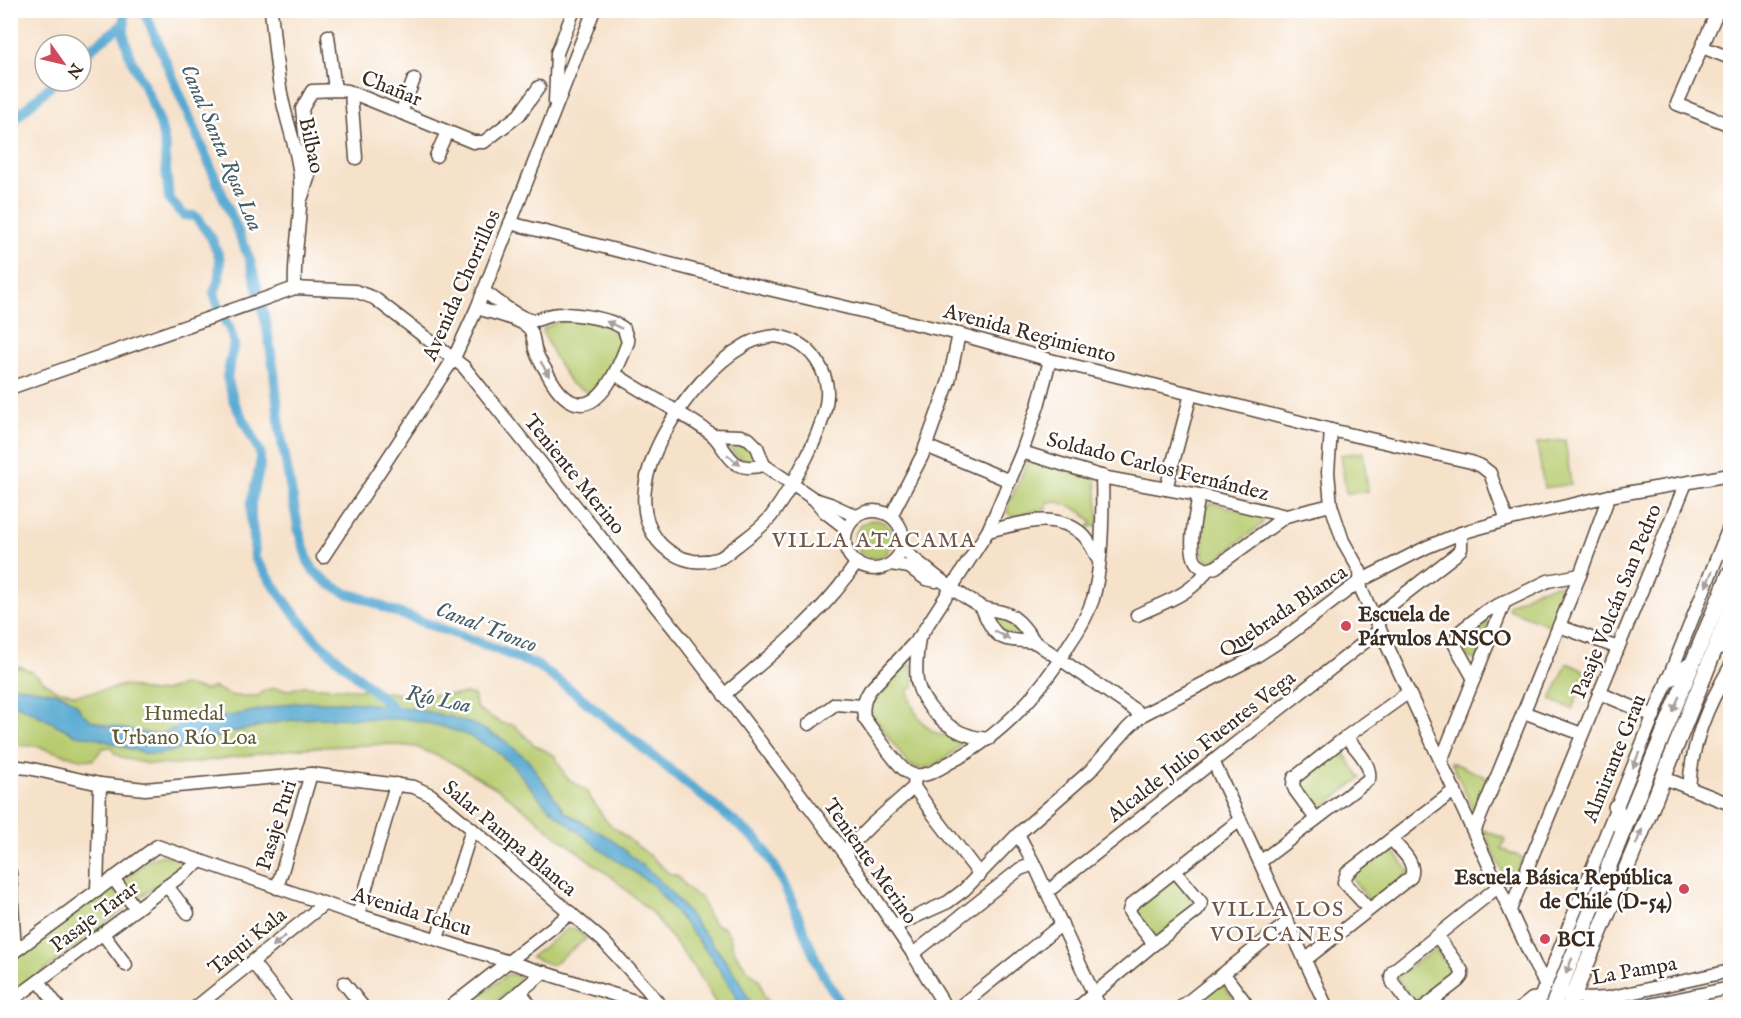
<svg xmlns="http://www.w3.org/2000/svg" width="1741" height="1018" font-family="'IM FELL English',serif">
<rect width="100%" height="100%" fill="#fff"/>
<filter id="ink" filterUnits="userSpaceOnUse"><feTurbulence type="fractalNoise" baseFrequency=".0167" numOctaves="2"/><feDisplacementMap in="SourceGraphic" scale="12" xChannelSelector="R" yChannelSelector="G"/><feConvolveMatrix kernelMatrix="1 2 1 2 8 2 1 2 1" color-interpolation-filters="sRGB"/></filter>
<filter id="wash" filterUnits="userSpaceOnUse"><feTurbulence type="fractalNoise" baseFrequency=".008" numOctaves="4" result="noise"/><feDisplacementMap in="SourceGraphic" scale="24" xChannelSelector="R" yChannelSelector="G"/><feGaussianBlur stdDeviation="1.35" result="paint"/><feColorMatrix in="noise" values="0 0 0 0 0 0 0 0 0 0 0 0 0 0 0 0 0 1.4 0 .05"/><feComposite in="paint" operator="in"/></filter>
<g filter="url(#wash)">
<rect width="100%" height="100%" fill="#f6e1c9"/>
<g fill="#b7cb6e" stroke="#797a46" stroke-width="1.5">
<path d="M 576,318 L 612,327 L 621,343 C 614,363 608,382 589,393 L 571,384 L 555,358 L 542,330 L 554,323 Z"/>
<path d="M 722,440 L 741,440 L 756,452 L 757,461 C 741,464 731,451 722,440 Z"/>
<polygon points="1565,440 1571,484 1544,488 1537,443"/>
<polygon points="1363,452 1368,491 1346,494 1341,455"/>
<path d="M 1029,459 L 1096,478 L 1099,522 L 1096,526 L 1088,527 L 1092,522 C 1082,510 1063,500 1047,502 L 1047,509 L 1037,510 L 1015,517 L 1007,513 L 1008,505 Z"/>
<polygon points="1212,503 1264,516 1264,518 1262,524 1213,562 1206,560 1203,556 1204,508 1207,505"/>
<circle cx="874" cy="539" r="19"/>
<polygon points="1730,580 1730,592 1594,928 1606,885"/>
<polygon points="1572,582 1554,627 1508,609 1509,605 1539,589"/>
<polygon points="988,613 1004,615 1027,639 1015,638 996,627"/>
<path d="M 1482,621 L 1485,621 L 1489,626 L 1477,659 C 1463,662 1463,644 1465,634 Z"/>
<path d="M 905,663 L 912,665 L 914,687 L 908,689 C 910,709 924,730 943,736 L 947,730 L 960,738 L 962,741 C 959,751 936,765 927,768 C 920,769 913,767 908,764 L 872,715 L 871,706 L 873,697 L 901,665 Z"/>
<polygon points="1567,663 1587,672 1572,709 1551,700"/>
<polygon points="19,666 32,672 55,690 67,692 75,695 111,689 124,685 151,692 164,691 183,685 205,690 213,687 233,696 258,696 265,690 274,688 289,690 303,686 369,690 382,693 389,692 413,697 442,694 457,695 464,693 474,695 477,709 501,723 514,725 533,744 555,756 566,777 586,791 607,822 649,855 670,874 677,876 692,893 702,899 707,913 713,923 724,928 730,936 732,946 738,957 748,970 760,980 764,996 772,1007 718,1007 694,967 652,913 613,878 550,831 533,816 498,789 449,761 416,747 388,744 303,748 176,765 148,764 123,758 115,754 111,747 103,748 93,760 80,759 35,746 11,745 10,671"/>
<polygon points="1342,751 1361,778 1319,810 1299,784"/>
<polygon points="1451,762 1490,779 1475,813"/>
<polygon points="1483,830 1505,839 1501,849 1523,858 1510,888"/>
<polygon points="1389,846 1410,872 1371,903 1351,877"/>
<polygon points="164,855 182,859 184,861 179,869 135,901 120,883 150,859"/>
<polygon points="1175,878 1197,906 1155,939 1133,911"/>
<path d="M 107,888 L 113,888 C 120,895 125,900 123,910 L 11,996 L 11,962 Z"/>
<polygon points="568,928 577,929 586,939 552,965 531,957"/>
<polygon points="1435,949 1456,976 1417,1005 1396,977"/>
<polygon points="508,974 516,975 519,977 520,983 488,1007 465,1007"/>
<polygon points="1220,982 1239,1005 1236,1008 1187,1008"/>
</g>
<polygon fill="#56a9d1" stroke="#486a78" stroke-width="1.5" points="10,685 62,694 70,699 77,705 82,713 91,720 105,725 151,734 164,733 191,720 230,716 292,703 310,702 350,702 412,708 451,717 475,725 502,739 528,760 565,812 611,839 657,878 674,896 719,952 737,977 753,1007 740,1007 734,993 714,961 682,920 652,884 605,853 557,815 542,801 513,766 495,750 467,735 441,726 408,719 316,718 284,721 233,732 173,751 159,754 146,754 93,737 76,735 24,708 11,703"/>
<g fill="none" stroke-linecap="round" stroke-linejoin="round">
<g stroke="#56a9d1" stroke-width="10">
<polyline points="124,10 124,36 130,57 149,96 160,123 166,150 165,159 169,199 183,215 195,216 211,237 220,259 219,279 214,293 221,314 230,329 234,344 227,377 234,402 260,452 260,466 251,503 251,520 254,538 255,559 293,612 317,641 399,713"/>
<path d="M 144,10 L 250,260 L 266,323 L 274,371 L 280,431 L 299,532 L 308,561 L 314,571 L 328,583 L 346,593 L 363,598 L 390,610 L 486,645 L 538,666 L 574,692 L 758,841 C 786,878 800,925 819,967 C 826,981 836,993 842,1008"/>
<polyline points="81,58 94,46 125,23"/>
<polyline points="10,123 56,81"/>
</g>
</g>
</g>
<g filter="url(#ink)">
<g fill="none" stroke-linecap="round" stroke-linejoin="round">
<defs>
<g id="minor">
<path d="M 271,10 C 274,38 276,66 281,93 C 286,122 298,149 300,178 C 303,216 293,251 295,288"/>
<polyline points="1718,10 1677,104 1730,125"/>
<polyline points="328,36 335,90"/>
<polyline points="1702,47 1730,58"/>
<polyline points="351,93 356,158"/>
<polyline points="555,102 557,53 574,10"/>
<polyline points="401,113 414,79"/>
<polyline points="436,156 447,132"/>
<polyline points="302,197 310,172 302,109 312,91 339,90 348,91 473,142 484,142 519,115 539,87"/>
<polyline points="510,223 764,288 959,334 1050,360 1191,394 1331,430 1471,462 1481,466 1490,473 1507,520"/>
<path d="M 477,308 C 490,313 524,318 531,331 C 533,336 534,343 535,349 C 537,356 541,363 545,369 C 551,380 559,395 571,401 C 600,417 621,361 628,342 L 624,329 C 611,318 569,312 552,315 C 544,316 538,322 530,320 C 512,315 498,300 483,291"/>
<path d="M 776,336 C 794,339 807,346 817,361 C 824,372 828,384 827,396 C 825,430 792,487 772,515 C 764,526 749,536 738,545 C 732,549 726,555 720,558 C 711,561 702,562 693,561 C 680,559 666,551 658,541 C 612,485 692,376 742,347 C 752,340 764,337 776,336 Z"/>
<path d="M 1050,360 L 1038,406 L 1022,452 L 988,531 L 919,638 L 870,690 C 864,699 862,707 864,718 C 873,730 896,765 907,772 C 921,781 937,770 949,763 C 1002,736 1040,694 1070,643 C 1079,630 1088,614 1093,599 C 1103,563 1103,514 1102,476"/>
<path d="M 615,374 C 646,395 680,411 710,433 C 721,441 725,456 737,464 C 746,469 755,467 764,465"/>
<polyline points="10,388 295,288 355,291 374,298 464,367 683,640 844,852 913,954 946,1008"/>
<polyline points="1331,430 1328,472 1331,505 1343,541 1360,571 1361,589 1535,965 1546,985"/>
<polyline points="713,435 741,436 749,439 757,447 764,465 814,499 825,512 847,529"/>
<polyline points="926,446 1010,481"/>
<polyline points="1022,452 1107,478 1199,495 1286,516"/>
<polyline points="1166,489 1191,394"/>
<path d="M 1199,495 C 1196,512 1187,548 1196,562 C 1198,566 1203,568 1207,570"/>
<polyline points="814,499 830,504 856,516"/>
<circle cx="874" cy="540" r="29"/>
<polyline points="891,516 922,456 949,381 959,334"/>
<path d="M 988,531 C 1019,524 1054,510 1082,534 C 1090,541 1094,552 1099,561"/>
<path d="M 902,549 C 927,569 951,590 980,606 C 987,610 995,610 1002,612 C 1018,616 1026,630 1035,642 L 1142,715"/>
<polyline points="323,557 454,358 477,308 594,10"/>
<polyline points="891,564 909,567 926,579 936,581"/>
<path d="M 982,608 C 996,642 1001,639 1035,642"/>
<path d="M 1137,615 C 1162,603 1193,594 1207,570 L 1216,567 L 1286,516 L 1331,505"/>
<polyline points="1374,618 1455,555 1461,549 1461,533"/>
<polyline points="1559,626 1618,648"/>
<path d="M 919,638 C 917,652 915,667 917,681 C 922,705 947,730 971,736 C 977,738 983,738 989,739"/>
<polyline points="1716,645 1730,650"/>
<polyline points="1474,679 1455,645 1458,633 1486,611 1548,581 1580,575"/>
<polyline points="1599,693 1654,716"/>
<path d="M 724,695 C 762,662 802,631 834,593 C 842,584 849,573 857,563"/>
<polyline points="1523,712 1582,734"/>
<polyline points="809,724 835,704 863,706"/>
<polyline points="1213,761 1327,1008"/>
<polyline points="1441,761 1505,601"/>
<polyline points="10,766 28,768 100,784 145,789 311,774 414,787 431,795 472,829 602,940 647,989 662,1008"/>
<polyline points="915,775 914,787 933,814 980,875"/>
<polyline points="1664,778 1730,804"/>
<path d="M 1689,788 C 1692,741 1707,707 1730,667"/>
<polyline points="1316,819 1295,790 1293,785 1294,778 1346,737 1409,692"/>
<polyline points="1474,832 1580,575 1609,496"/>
<polyline points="1018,834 1034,864 1100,1008"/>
<polyline points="844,852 871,825 914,787"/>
<path d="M 1260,862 L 1369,779 C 1372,764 1355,748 1346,737"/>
<polyline points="10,873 15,951"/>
<polyline points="113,878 136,909"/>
<polyline points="167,886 188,913"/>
<polyline points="277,888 311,774"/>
<polyline points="97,891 100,784"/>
<polyline points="1047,892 1380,630"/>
<polyline points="1369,909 1344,882 1347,873 1455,790"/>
<polyline points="1510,910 1686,483"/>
<polyline points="358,915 396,784"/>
<polyline points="895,926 948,902 964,890 1018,834 1090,771 1128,728 1142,715 1255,657 1283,639 1360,581 1427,547 1461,533 1507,520 1609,496 1730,475"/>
<polyline points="103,934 126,965"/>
<polyline points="437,939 472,829"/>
<polyline points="1154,944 1132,916 1129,911 1131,905 1240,820"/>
<polyline points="913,954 1020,869 1034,864"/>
<polyline points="10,955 157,846 358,915 657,1008"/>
<path d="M 1305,960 L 1411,877 C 1417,862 1400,850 1391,839"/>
<polyline points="253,963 288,1008"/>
<polyline points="1224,974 1245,1002 1244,1008"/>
<polyline points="39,981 59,1008"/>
<polyline points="344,983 364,1008"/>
<polyline points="520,991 532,1008"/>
<polyline points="1566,993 1587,999 1607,998 1730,971"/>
<polyline points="10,1002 201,861"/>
<polyline points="195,1008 324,904"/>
<polyline points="449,1008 571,913"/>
<polyline points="500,1008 544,972"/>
<polyline points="958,1008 1062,924"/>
<polyline points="1077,1008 1154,944 1197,911 1200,907 1201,902 1175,871"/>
<polyline points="1180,1008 1288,922"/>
<polyline points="1412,1008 1393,983 1391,976 1393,971 1499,886"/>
<polyline points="1423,1008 1458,981 1462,976 1462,971 1437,936"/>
<polyline points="1521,1008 1532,999 1540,998"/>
<polyline points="1536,1008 1730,525"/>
<polyline points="1635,1008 1730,988"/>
</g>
<g id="major">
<polyline points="1669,679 1692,664"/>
<polyline points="1616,807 1623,831"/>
<polyline points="1552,1008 1623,831 1730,573"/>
<polyline points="1568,1008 1640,836 1730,611"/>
</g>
</defs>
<use href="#minor" stroke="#574538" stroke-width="15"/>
<use href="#major" stroke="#574538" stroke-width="18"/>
<use href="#minor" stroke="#fff" stroke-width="12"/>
<use href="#major" stroke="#fff" stroke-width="15"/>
</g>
<defs><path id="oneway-solid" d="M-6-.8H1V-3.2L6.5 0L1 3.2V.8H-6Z" transform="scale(1.5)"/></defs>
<g fill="#a79f9a">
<use href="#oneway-solid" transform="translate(614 325) rotate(-155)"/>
<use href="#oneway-solid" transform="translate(545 369) rotate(60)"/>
<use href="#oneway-solid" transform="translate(734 460) rotate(38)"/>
<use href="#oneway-solid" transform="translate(1709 579) rotate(112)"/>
<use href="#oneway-solid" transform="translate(1002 635) rotate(29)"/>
<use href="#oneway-solid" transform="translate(1676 704) rotate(113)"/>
<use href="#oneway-solid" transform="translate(1636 760) rotate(112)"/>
<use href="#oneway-solid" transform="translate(1639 837) rotate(-68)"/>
<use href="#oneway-solid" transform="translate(279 941) rotate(140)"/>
<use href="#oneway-solid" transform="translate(1569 966) rotate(112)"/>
</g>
</g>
<g fill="#d1495b" stroke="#fff" stroke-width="2">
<circle cx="1346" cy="626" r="6"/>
<circle cx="1684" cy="889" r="6"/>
<circle cx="1545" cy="939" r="6"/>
</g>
<g text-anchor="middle" stroke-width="5" stroke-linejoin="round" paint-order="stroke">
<g font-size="21" fill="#3b2a1e" stroke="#fff">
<text transform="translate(392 88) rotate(22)" y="7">Chañar</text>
<text transform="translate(312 145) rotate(78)" y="7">Bilbao</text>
<text transform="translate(461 285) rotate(-66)" y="7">Avenida Chorrillos</text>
<text transform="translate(1030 333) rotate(15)" y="7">Avenida Regimiento</text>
<text transform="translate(1158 466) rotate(14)" y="7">Soldado Carlos Fernández</text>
<text transform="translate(575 474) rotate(51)" y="7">Teniente Merino</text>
<text transform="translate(1616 601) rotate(-68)" y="7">Pasaje Volcán San Pedro</text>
<text transform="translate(1283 611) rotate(-34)" y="7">Quebrada Blanca</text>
<text transform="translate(1201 746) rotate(-38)" y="7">Alcalde Julio Fuentes Vega</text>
<text transform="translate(1614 758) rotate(-68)" y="7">Almirante Grau</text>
<text transform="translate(276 825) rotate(-73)" y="7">Pasaje Puri</text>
<text transform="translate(510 838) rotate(40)" y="7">Salar Pampa Blanca</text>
<text transform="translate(871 861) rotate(55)" y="7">Teniente Merino</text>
<text transform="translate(412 911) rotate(17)" y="7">Avenida Ichcu</text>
<text transform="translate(94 916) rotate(-37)" y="7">Pasaje Tarar</text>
<text transform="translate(247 941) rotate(-39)" y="7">Taqui Kala</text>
<text transform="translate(1634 970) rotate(-10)" y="7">La Pampa</text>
</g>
<g font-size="21" font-weight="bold" fill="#3b2a1e" stroke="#fff" text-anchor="start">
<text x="1358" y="621">Escuela de<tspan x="1358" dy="24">Párvulos ANSCO</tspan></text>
<text x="1672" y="884" text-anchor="end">Escuela Básica República<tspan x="1672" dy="24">de Chile (D-54)</tspan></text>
<text x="1557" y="946">BCI</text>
</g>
<g font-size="21" fill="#605a36" stroke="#fff">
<text x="184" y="720">Humedal<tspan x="184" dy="24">Urbano Río Loa</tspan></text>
</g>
<g font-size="22" font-style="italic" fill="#465d66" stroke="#fff">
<text transform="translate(223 147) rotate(67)" y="8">Canal Santa Rosa Loa</text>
<text transform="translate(487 626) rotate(21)" y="8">Canal Tronco</text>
<text transform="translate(439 698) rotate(12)" y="8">Río Loa</text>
</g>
<g font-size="22" letter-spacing="1.5" fill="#705746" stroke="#fff">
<text x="874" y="547">VILLA ATACAMA</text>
<text x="1278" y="916">VILLA LOS<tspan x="1278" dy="25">VOLCANES</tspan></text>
</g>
</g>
<rect width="1741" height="1018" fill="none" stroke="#fff" stroke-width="36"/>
<g transform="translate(63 63) rotate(124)"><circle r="28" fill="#ffffff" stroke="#b1aaa5" stroke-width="1.5"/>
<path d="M0-4.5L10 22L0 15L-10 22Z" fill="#d1495b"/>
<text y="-9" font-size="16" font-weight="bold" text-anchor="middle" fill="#3b2a1e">N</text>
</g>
</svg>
